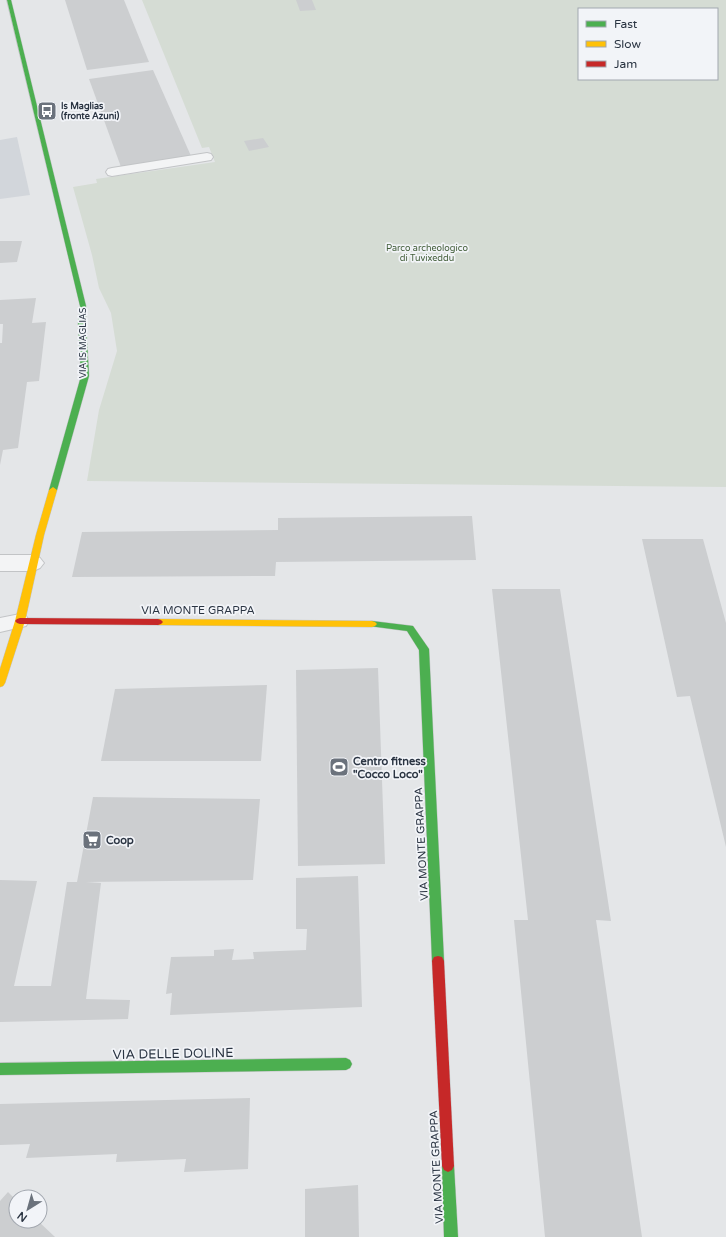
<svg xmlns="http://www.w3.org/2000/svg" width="726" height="1237" font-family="'Varela Round',sans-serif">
<rect width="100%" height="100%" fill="#e4e6e8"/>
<polygon fill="#d2d6db" points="17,137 30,195 0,199 0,140"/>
<path fill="#d5dcd4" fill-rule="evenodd" d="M 142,0 L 726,0 L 726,487 L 87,481 L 99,410 L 117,351 L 111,313 L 99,288 L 92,255 L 73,187 L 97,183 L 96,179 L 215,162 L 209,147 L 202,148 ZM 579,9 L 717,9 L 717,79 L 579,79 Z"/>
<g fill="#ccced0">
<polygon points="65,0 124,0 149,62 87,70"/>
<polygon points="296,0 312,0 316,10 300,11"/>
<polygon points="153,70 191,156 121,167 89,79"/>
<polygon points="263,138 269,147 249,151 244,141"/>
<polygon points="0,241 22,241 17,262 0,263"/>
<polygon points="36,298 32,323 46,322 39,381 27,382 18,448 3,450 0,465 0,343 2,343 3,324 0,324 0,300"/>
<polygon points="472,516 476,560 276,562 275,576 72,577 82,532 278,530 278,518"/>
<polygon points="642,539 703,539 726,623 726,847 690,696 677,697"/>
<polygon points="492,589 560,589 611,921 596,920 642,1237 545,1237 514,920 528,920"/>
<polygon points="378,668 385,864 298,866 296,670"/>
<polygon points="267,685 261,761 101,761 115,689"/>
<polygon points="93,797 260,799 253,880 86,882 101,883 86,999 130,1000 128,1019 0,1022 0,880 37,881 14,986 51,986 67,882 77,882"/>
<polygon points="358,876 362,1007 170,1015 172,993 166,994 171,957 214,956 214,950 234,949 232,960 254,959 253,952 306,950 307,929 296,929 296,878"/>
<polygon points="250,1098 248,1169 184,1172 186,1159 116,1162 117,1154 26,1158 30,1144 0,1145 0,1104"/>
<polygon points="358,1185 359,1237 305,1237 305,1189"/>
<polygon points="8,1192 16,1200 16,1221 38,1221 55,1237 0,1237 0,1201"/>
</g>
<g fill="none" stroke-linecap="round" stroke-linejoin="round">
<defs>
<g id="lane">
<polygon points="207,153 211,154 213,157 211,160 112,176 108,175 106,172 108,169 112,168"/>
<polygon points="20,614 26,616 29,621 26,626 0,632 0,618"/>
</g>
<polygon id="street" points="0,555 33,555 40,558 44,563 40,568 33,571 0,571"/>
<g id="fast">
<polygon points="7,0 11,0 86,306 86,323 89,376 57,490 53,493 49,490 81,376 78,323 80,306"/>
<polygon points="372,621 413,626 429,649 444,961 442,965 438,966 434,965 432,961 419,650 407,631 369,626 367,624 369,622"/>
<polygon points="346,1058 350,1060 352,1064 350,1068 346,1070 0,1075 0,1063"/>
<polygon points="448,1160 452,1162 454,1166 458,1237 444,1237 442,1166 444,1162"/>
</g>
<g id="slow">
<polygon points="53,487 57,490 44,535 25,621 5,683 3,686 0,687 0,669 15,621 36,535 49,490"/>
<polygon points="158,619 372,621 375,622 377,624 375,626 372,627 158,625 155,624 153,622 155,620"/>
</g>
<g id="jam">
<polygon points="20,618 158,619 161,620 163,622 161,624 158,625 20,624 17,623 15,621 17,619"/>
<polygon points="438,956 442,957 444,961 454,1166 452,1170 448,1172 444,1170 442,1166 432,961 434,957"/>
</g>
</defs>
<use href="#lane" stroke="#c2c4c6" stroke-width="2"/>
<use href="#street" stroke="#c2c4c6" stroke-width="2"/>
<use href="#fast" stroke="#c2c4c6" stroke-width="1"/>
<use href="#slow" stroke="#c2c4c6" stroke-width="1"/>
<use href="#jam" stroke="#c2c4c6" stroke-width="1"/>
<use href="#lane" fill="#f3f4f5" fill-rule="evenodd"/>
<use href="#street" fill="#f3f4f5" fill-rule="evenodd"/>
<use href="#fast" fill="#4caf50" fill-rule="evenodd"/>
<use href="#slow" fill="#ffc107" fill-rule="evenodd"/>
<use href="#jam" fill="#c62828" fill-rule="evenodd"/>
</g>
<defs>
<symbol id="bus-square" viewBox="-11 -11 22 22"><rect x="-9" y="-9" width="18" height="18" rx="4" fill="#6b727c" stroke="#f2f4f8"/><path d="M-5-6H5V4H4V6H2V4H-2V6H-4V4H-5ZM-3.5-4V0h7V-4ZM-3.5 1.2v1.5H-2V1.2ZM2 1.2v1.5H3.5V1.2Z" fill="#fff"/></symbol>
<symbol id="stadium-square" viewBox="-11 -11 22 22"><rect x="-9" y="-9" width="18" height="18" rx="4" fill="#6b727c" stroke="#f2f4f8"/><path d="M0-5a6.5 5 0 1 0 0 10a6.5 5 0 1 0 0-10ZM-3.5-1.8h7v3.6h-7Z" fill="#fff"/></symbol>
<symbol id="supermarket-square" viewBox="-11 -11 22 22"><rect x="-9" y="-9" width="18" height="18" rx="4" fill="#6b727c" stroke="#f2f4f8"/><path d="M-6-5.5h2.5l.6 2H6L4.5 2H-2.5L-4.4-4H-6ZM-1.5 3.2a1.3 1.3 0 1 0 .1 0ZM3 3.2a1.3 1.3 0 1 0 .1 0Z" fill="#fff"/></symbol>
</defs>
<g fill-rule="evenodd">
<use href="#bus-square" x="36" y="100" width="22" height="22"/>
<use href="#stadium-square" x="328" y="756" width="22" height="22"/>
<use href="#supermarket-square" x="81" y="829" width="22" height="22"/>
</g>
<g text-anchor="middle" stroke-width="3.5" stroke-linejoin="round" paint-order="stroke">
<g font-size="9" font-weight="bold" fill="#2a3442" stroke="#f2f4f8" text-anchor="start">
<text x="61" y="109">Is Maglias<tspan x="61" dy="10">(fronte Azuni)</tspan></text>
</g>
<g font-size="9" fill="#415d38" stroke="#f2f4f8">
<text x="427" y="251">Parco archeologico<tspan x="427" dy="10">di Tuvixeddu</tspan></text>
</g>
<g font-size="9" fill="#2a3442" stroke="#f2f4f8">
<text transform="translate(83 343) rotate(-90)" y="3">VIA IS MAGLIAS</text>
</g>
<g font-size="11" fill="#2a3442" stroke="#f2f4f8">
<text x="198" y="614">VIA MONTE GRAPPA</text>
<text transform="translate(421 844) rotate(-93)" y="4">VIA MONTE GRAPPA</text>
<text transform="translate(436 1167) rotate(-93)" y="4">VIA MONTE GRAPPA</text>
</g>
<g font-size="11" font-weight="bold" fill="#2a3442" stroke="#f2f4f8" text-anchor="start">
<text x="353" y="765">Centro fitness<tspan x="353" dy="13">"Cocco Loco"</tspan></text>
<text x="106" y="844">Coop</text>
</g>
<g font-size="13" fill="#2a3442" stroke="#f2f4f8">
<text transform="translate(173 1053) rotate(-1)" y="5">VIA DELLE DOLINE</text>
</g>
</g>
<rect x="578" y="8" width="140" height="72" fill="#f2f4f8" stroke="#a2a7af"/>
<rect x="586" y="21" width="20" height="6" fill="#4caf50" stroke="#a2a7af"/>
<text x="614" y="28" font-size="12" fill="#2a3442">Fast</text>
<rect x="586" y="41" width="20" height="6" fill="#ffc107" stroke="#a2a7af"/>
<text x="614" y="48" font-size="12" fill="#2a3442">Slow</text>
<rect x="586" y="61" width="20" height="6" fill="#c62828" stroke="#a2a7af"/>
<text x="614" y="68" font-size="12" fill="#2a3442">Jam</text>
<g transform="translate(28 1209) rotate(217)"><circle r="19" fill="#f2f4f8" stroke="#a2a7af"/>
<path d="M0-3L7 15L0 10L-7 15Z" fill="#6b727c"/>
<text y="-6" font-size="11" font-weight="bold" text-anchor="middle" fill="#2a3442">N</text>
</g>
</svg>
